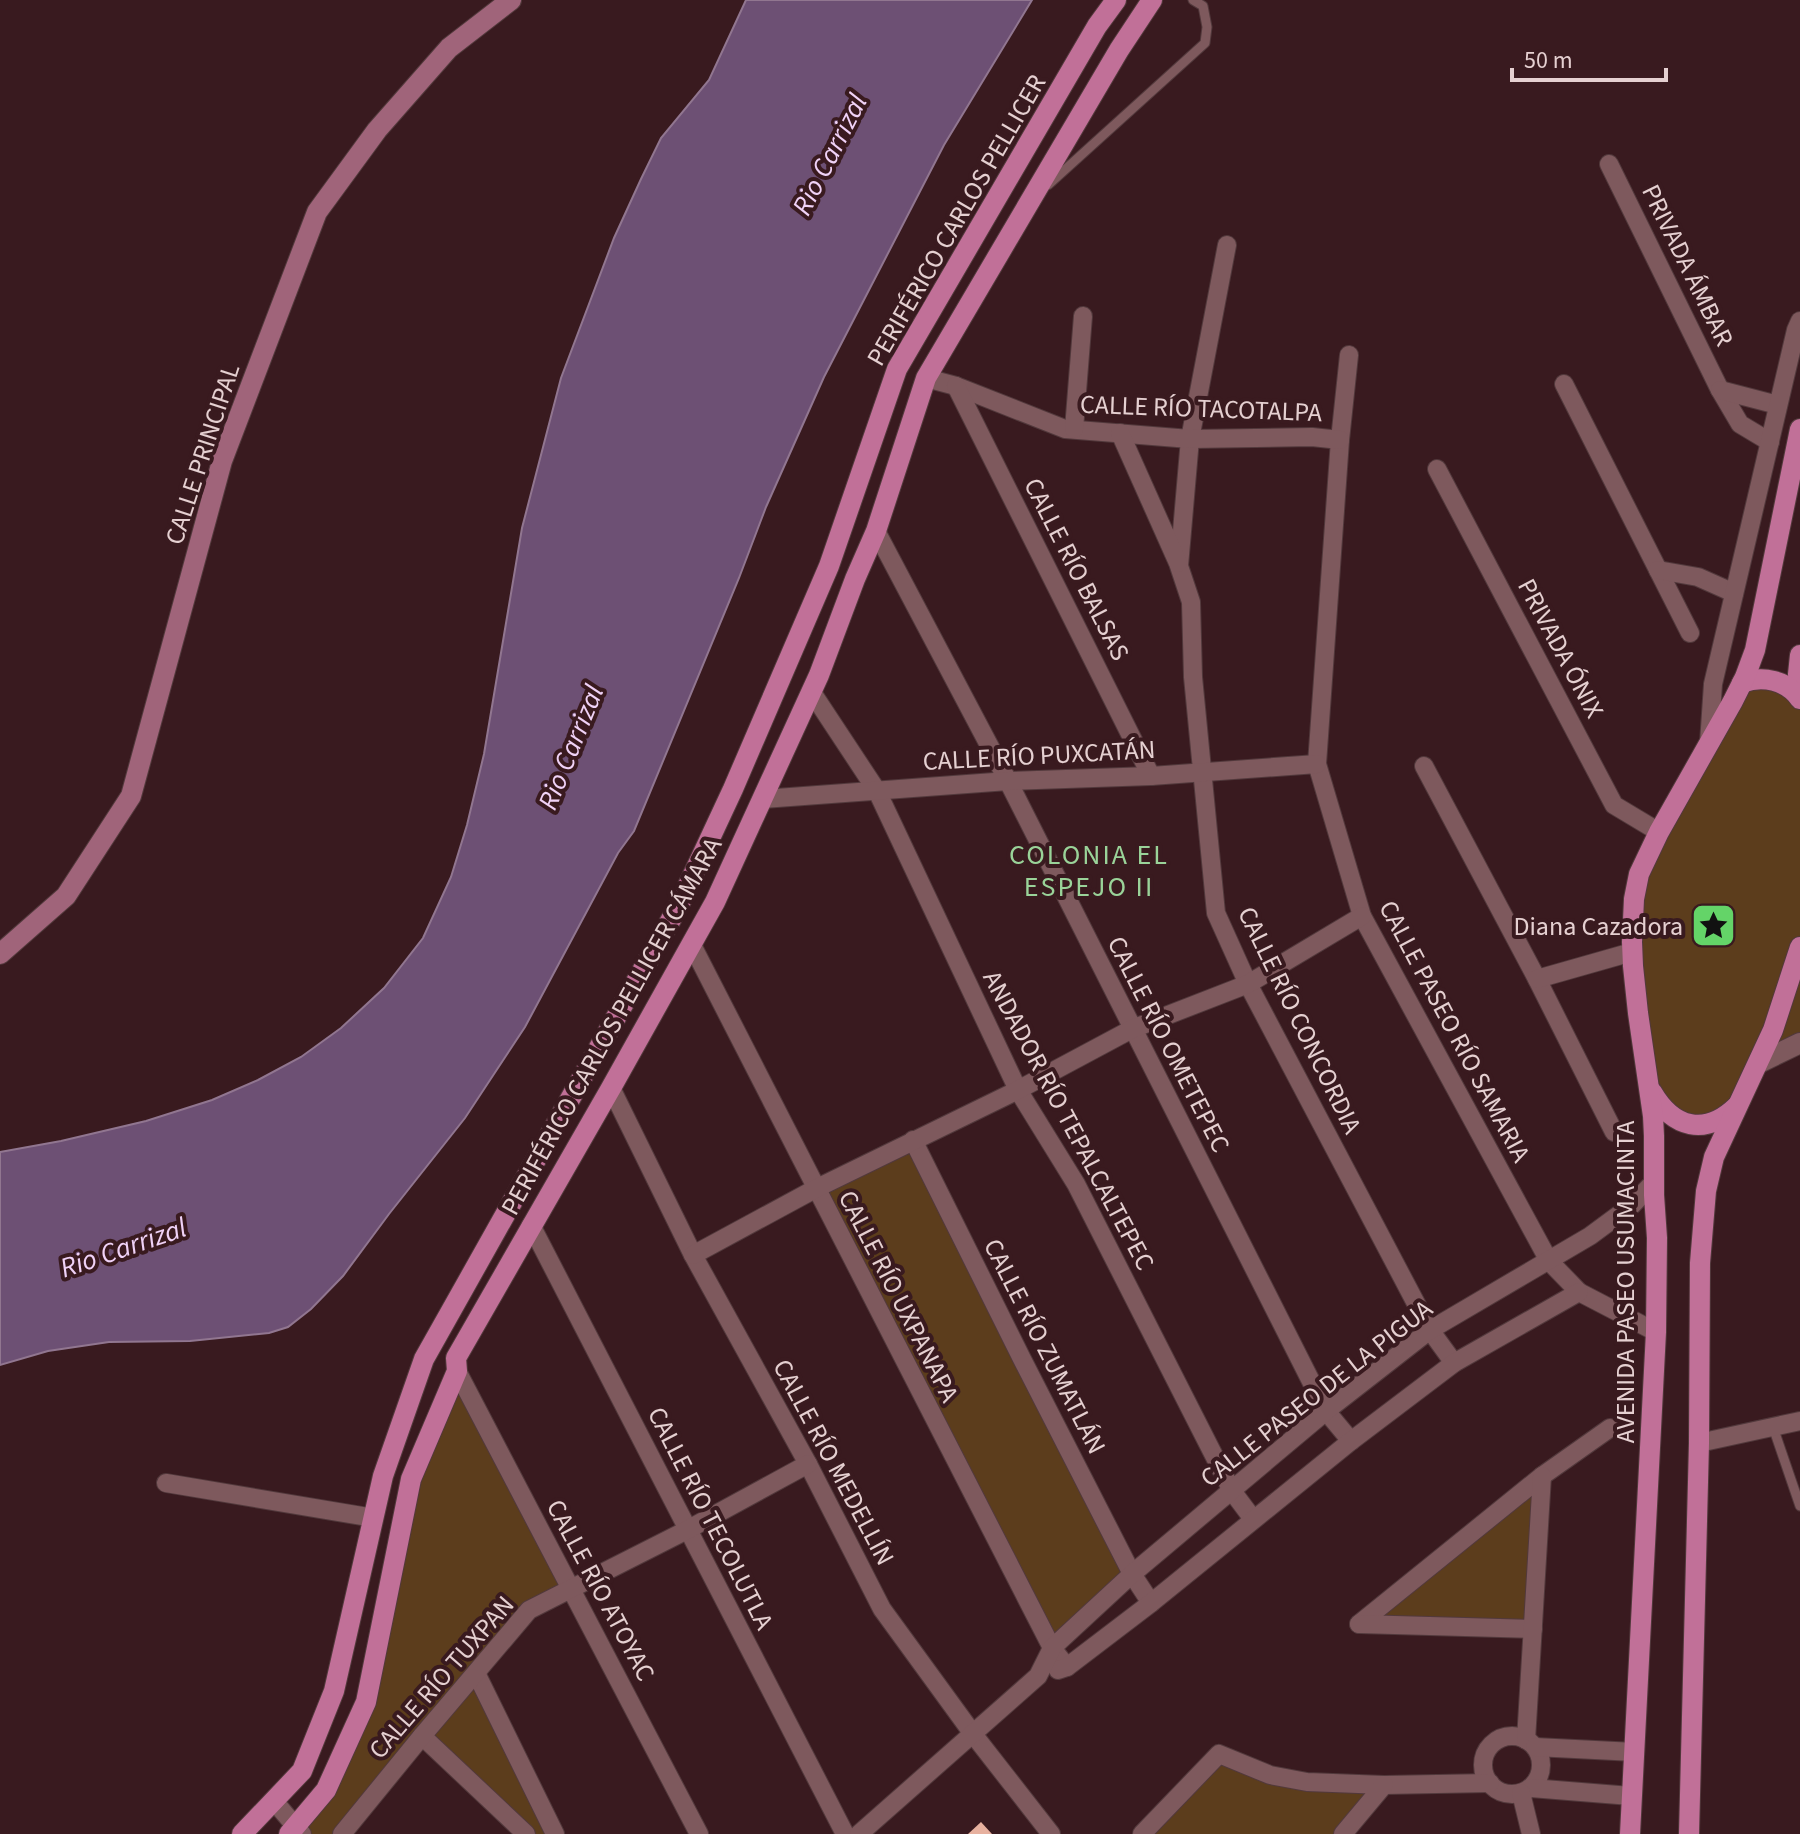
<svg xmlns="http://www.w3.org/2000/svg" width="1800" height="1834" font-family="'Source Sans 3',sans-serif">
<rect width="100%" height="100%" fill="#391a1f"/>
<g fill="#5c3d1c">
<polygon points="1766,680 1800,699 1800,1043 1787,1048 1712,1122 1662,1106 1638,1013 1634,899 1733,701"/>
<polygon points="913,1140 1132,1574 1052,1648 815,1189"/>
<polygon points="457,1371 571,1589 529,1610 476,1673 555,1834 520,1834 422,1736 342,1834 302,1834 366,1702 411,1479"/>
<polygon points="1542,1476 1533,1629 1359,1624"/>
<polygon points="1219,1754 1270,1775 1384,1785 1342,1834 1142,1834"/>
</g>
<polygon fill="#6d5074" stroke="#917690" stroke-width="2" points="746,0 1032,0 944,145 824,377 766,507 739,578 634,831 618,853 525,1027 465,1118 389,1214 343,1276 311,1309 288,1327 269,1333 190,1341 109,1342 48,1351 0,1365 0,1152 61,1141 146,1121 212,1100 258,1080 301,1057 341,1028 384,988 423,938 451,877 467,825 484,754 522,528 561,378 614,238 641,179 661,138 709,80"/>
<polygon fill="#e7b19f" points="981,1822 992,1834 968,1834"/>
<g fill="none" stroke-linecap="round" stroke-linejoin="round">
<defs>
<g id="service">
<polyline points="1048,185 1205,43 1207,27 1203,6 1193,0"/>
<polyline points="1773,1427 1800,1506"/>
</g>
<g id="minor">
<polyline points="1609,164 1720,390 1740,424 1770,442"/>
<polyline points="1227,245 1190,439 1179,566 1191,602 1193,677 1216,913 1248,984 1430,1330 1454,1363"/>
<polyline points="1349,355 1340,440 1317,764 1362,916 1549,1261 1579,1292 1656,1332"/>
<polyline points="926,378 956,386 1065,429 1190,439 1312,437 1340,440"/>
<polyline points="1564,384 1690,633"/>
<polyline points="956,386 1151,776"/>
<polyline points="1720,390 1778,405"/>
<polyline points="1074,429 1083,316"/>
<polyline points="1120,433 1178,563"/>
<polyline points="1437,469 1614,805 1659,832"/>
<polyline points="876,531 1008,781 1326,1411 1351,1441"/>
<polyline points="1658,570 1698,577 1734,593"/>
<polyline points="811,691 877,791 1018,1090 1076,1184 1232,1491 1253,1519"/>
<polyline points="1709,743 1713,684 1796,330 1800,321"/>
<polyline points="1424,766 1537,979 1614,1132"/>
<polyline points="763,799 1008,781 1151,776 1317,764"/>
<polyline points="692,945 1052,1648 1067,1667"/>
<polyline points="1537,979 1632,952"/>
<polyline points="611,1088 693,1255 808,1464 882,1609 973,1734 1051,1834"/>
<polyline points="913,1140 1022,1359 1132,1574 1151,1603"/>
<polyline points="531,1225 845,1834"/>
<polyline points="693,1255 815,1189 1018,1090 1132,1029 1248,984 1362,916"/>
<polyline points="457,1371 699,1834"/>
<polyline points="1699,1443 1800,1421"/>
<polyline points="166,1483 374,1518"/>
<polyline points="1359,1624 1542,1476 1610,1428"/>
<polyline points="1359,1624 1533,1629"/>
<polyline points="1058,1670 1067,1667 1151,1603 1351,1441 1454,1363 1579,1292"/>
<polyline points="476,1673 555,1834"/>
<polyline points="422,1736 526,1834"/>
<circle cx="1512" cy="1765" r="29"/>
<polyline points="1526,1740 1542,1476"/>
<polyline points="1535,1747 1635,1752"/>
<polyline points="1531,1788 1631,1796"/>
<polyline points="1521,1793 1531,1834"/>
<polyline points="274,1801 302,1834"/>
<polyline points="342,1834 422,1736 529,1610 687,1530 808,1464"/>
<polyline points="859,1834 1038,1676 1052,1648 1132,1574 1326,1411 1430,1330 1590,1236 1632,1205 1653,1183"/>
<polyline points="1142,1834 1219,1754 1270,1775 1307,1782 1384,1785 1490,1783"/>
<polyline points="1343,1834 1384,1785"/>
</g>
<polyline id="tertiary" points="1759,1063 1800,1043"/>
<polyline id="secondary" points="0,954 66,896 131,796 222,461 317,212 377,130 449,48 511,0"/>
<g id="primary">
<polyline points="1800,655 1798,674 1800,697"/>
<path d="M 1742,683 C 1762,675 1787,680 1800,699"/>
<path d="M 1652,1092 C 1673,1128 1705,1137 1737,1106"/>
<polyline points="242,1834 302,1771 334,1691 383,1476 424,1359 678,907 733,789 829,566 897,369 1097,26 1116,0"/>
<polyline points="289,1834 326,1790 366,1702 411,1479 457,1371 456,1358 611,1088 715,902 819,675 855,579 876,531 926,378 1119,50 1152,0"/>
<polyline points="1630,1834 1656,1332 1657,1238 1654,1195 1654,1136 1653,1116 1638,1013 1633,966 1632,942 1634,899 1639,874 1659,832 1733,701 1745,677 1755,650 1800,429"/>
<polyline points="1689,1834 1699,1443 1700,1263 1706,1191 1714,1157 1773,1030 1800,947"/>
</g>
</defs>
<use href="#service" stroke="#52393c" stroke-width="11"/>
<use href="#minor" stroke="#52393c" stroke-width="20"/>
<use href="#tertiary" stroke="#52393c" stroke-width="22"/>
<use href="#secondary" stroke="#52393c" stroke-width="22"/>
<use href="#primary" stroke="#52393c" stroke-width="22"/>
<use href="#service" stroke="#7e595d" stroke-width="9"/>
<use href="#minor" stroke="#7e595d" stroke-width="18"/>
<use href="#tertiary" stroke="#7e595d" stroke-width="20"/>
<use href="#secondary" stroke="#a0647a" stroke-width="20"/>
<use href="#primary" stroke="#c17098" stroke-width="20"/>
</g>
<defs>
<symbol id="sight-square" viewBox="-11 -11 22 22"><rect x="-9" y="-9" width="18" height="18" rx="4" fill="#64d468" stroke="#391a1f"/><path d="M0-6L1.8-2.2L6-1.7L2.9 1.2L3.7 5.4L0 3.3L-3.7 5.4L-2.9 1.2L-6-1.7L-1.8-2.2Z" fill="#111"/></symbol>
</defs>
<g fill-rule="evenodd">
<use href="#sight-square" x="1688" y="900" width="51" height="51"/>
</g>
<g text-anchor="middle" stroke-width="8" stroke-linejoin="round" paint-order="stroke">
<g font-size="26" fill="#e5d0d1" stroke="#391a1f">
<text transform="translate(956 220) rotate(-60)" y="9">PERIFÉRICO CARLOS PELLICER</text>
<text transform="translate(1688 265) rotate(64)" y="9">PRIVADA ÁMBAR</text>
<text transform="translate(1201 408) rotate(2)" y="9">CALLE RÍO TACOTALPA</text>
<text transform="translate(202 454) rotate(-72)" y="9">CALLE PRINCIPAL</text>
<text transform="translate(1077 569) rotate(63)" y="9">CALLE RÍO BALSAS</text>
<text transform="translate(1561 648) rotate(62)" y="9">PRIVADA ÓNIX</text>
<text transform="translate(1039 755) rotate(-3)" y="9">CALLE RÍO PUXCATÁN</text>
<text transform="translate(1300 1020) rotate(64)" y="9">CALLE RÍO CONCORDIA</text>
<text transform="translate(611 1026) rotate(-61)" y="9">PERIFÉRICO CARLOS PELLICER CÁMARA</text>
<text transform="translate(1455 1031) rotate(62)" y="9">CALLE PASEO RÍO SAMARIA</text>
<text transform="translate(1169 1044) rotate(63)" y="9">CALLE RÍO OMETEPEC</text>
<text transform="translate(1069 1120) rotate(62)" y="9">ANDADOR RÍO TEPALCALTEPEC</text>
<text transform="translate(1625 1282) rotate(-90)" y="9">AVENIDA PASEO USUMACINTA</text>
<text transform="translate(899 1296) rotate(63)" y="9">CALLE RÍO UXPANAPA</text>
<text transform="translate(1045 1346) rotate(63)" y="9">CALLE RÍO ZUMATLÁN</text>
<text transform="translate(1316 1393) rotate(-38)" y="9">CALLE PASEO DE LA PIGUA</text>
<text transform="translate(834 1462) rotate(62)" y="9">CALLE RÍO MEDELLÍN</text>
<text transform="translate(711 1518) rotate(63)" y="9">CALLE RÍO TECOLUTLA</text>
<text transform="translate(601 1590) rotate(62)" y="9">CALLE RÍO ATOYAC</text>
<text transform="translate(441 1677) rotate(-49)" y="9">CALLE RÍO TUXPAN</text>
</g>
<g font-size="26" fill="#e5d0d1" stroke="#391a1f" text-anchor="end">
<text x="1683" y="935">Diana Cazadora</text>
</g>
<g font-size="28" font-style="italic" fill="#f0d2f7" stroke="#391a1f">
<text transform="translate(829 154) rotate(-63)" y="10">Rio Carrizal</text>
<text transform="translate(570 747) rotate(-68)" y="10">Rio Carrizal</text>
<text transform="translate(123 1247) rotate(-19)" y="10">Rio Carrizal</text>
</g>
<g font-size="28" letter-spacing="2" fill="#9ad399" stroke="#391a1f">
<text x="1089" y="864">COLONIA EL<tspan x="1089" dy="32">ESPEJO II</tspan></text>
</g>
</g>
<path d="M1512 68v12h154v-12" fill="none" stroke="#e5d0d1" stroke-width="4"/>
<text x="1524" y="68" font-size="24" fill="#e5d0d1" stroke="#391a1f" stroke-width="6" paint-order="stroke">50 m</text>
</svg>
